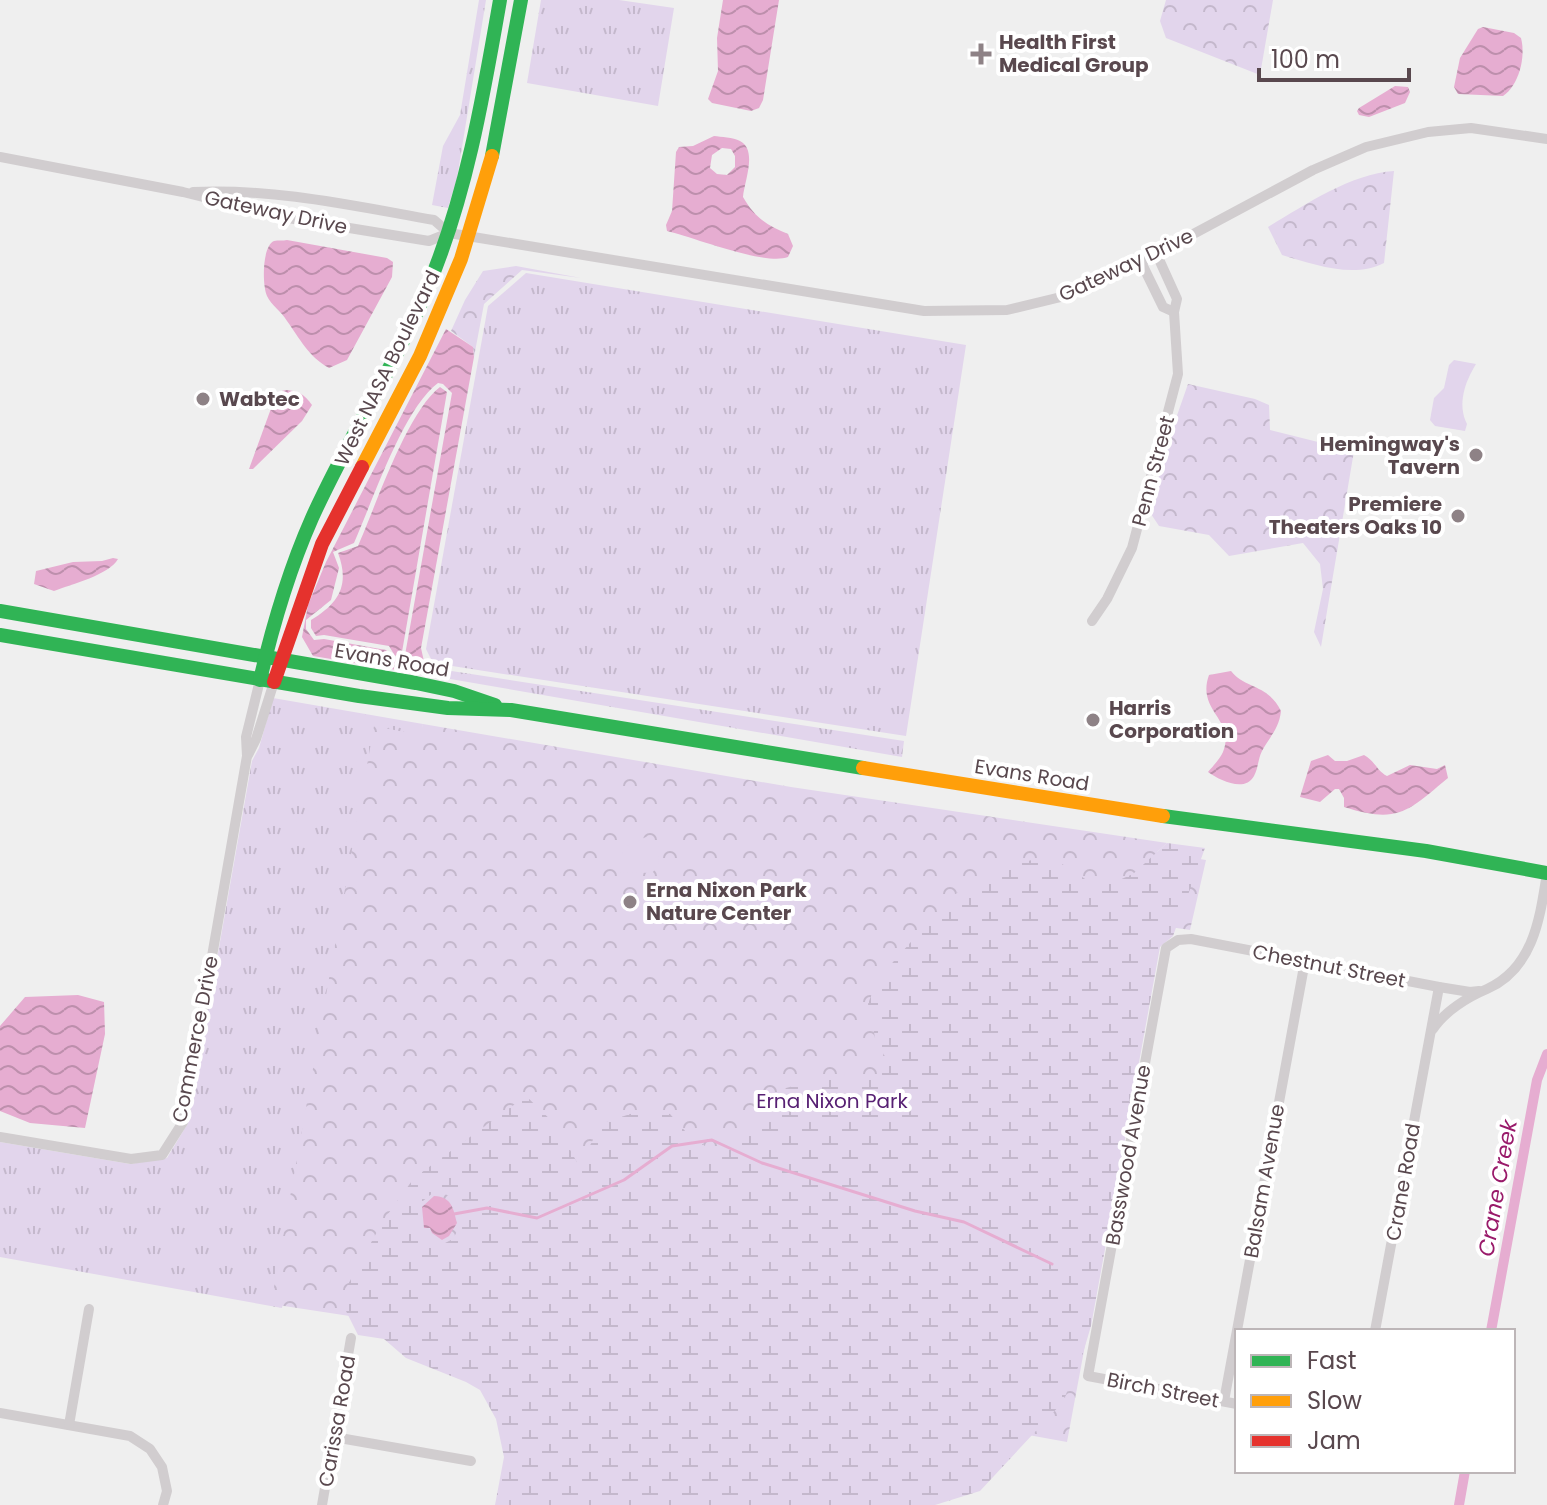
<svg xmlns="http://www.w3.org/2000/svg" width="1547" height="1505" font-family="Poppins,sans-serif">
<defs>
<pattern id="grass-tufts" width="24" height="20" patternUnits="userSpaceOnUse" patternTransform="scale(2)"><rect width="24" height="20" fill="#e2d5ec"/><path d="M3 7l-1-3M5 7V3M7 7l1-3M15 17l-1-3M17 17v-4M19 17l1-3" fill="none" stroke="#c4b8cc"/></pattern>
<pattern id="forest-crowns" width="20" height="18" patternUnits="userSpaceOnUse" patternTransform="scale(2)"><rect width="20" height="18" fill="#e2d5ec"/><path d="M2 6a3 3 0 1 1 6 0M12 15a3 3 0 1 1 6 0" fill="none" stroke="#c4b8cc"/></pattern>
<pattern id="wetland-marsh" width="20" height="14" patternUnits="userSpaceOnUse" patternTransform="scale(2)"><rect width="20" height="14" fill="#e2d5ec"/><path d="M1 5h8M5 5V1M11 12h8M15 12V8" fill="none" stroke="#c4b8cc"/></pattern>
<pattern id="water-waves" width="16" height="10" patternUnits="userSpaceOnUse" patternTransform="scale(2)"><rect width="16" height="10" fill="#e6add1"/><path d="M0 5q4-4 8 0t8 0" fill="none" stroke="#bd8fac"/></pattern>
</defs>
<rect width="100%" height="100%" fill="#efefef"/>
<g fill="url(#grass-tufts)">
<polygon points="479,0 486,0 457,178 448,208 432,205 443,146 460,115"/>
<polygon points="541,0 619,0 674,8 658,106 527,83"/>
<polygon points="526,273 966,345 906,736 433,663 426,649 488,306"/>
<polygon points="426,660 432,668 904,741 902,757 427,675"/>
<polygon points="273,698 423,724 412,794 348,933 282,1308 0,1257 0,1142 130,1164 167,1158 188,1123 252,761 259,748"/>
</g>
<g fill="url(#forest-crowns)">
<polygon points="1166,0 1273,0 1260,75 1166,38 1160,21"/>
<path d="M 1394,171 L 1384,263 C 1353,279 1313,264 1282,255 L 1268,227 C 1305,205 1350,174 1394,171 Z"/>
<polygon points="516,266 581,278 522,270 484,304 474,357 473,347 451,331 465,300 483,271"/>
<polygon points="1188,384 1255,399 1269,405 1270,430 1354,451 1321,647 1314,632 1323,589 1320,564 1303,543 1229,556 1209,535 1159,526 1149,511 1174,424"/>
<polygon points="423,724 791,787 1167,843 1157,852 1206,860 1190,930 1163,926 1067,1442 533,1344 271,1304 374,726 420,735"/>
</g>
<path fill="url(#wetland-marsh)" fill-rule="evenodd" d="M 1167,843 L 1205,848 L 1173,936 L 1160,947 L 1091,1326 L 1080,1363 L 1062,1403 L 980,1491 L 935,1505 L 495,1505 L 504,1457 L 496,1419 L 480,1390 L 466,1382 L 406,1358 L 384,1339 L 358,1335 L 340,1299 L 383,1221 L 414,1178 L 526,1096 L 557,1126 L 579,1166 L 602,1123 L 646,1109 L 670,1114 L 686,1132 L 709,1149 L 733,1149 L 755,1131 L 786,1088 L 820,1079 L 862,1082 L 886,1071 L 886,1058 L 876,1042 L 868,1004 L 877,980 L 951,897 L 985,875 L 1044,856 L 1066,866 L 1091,883 L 1110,884 L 1133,874 ZM 434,1192 C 454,1193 457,1204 462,1222 L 453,1239 L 443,1244 L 419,1228 L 418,1205 Z"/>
<g fill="#e2d5ec">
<path d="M 1454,360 L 1476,364 C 1465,382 1457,404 1467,424 L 1465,431 L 1435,426 L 1430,420 L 1434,398 L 1444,388 L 1449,365 Z"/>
<polygon points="646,837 658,846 659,865 652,873 617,872 624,847"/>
</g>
<g fill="url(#water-waves)" fill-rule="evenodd">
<polygon points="723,0 779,0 763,100 759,108 751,111 712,103 708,99 718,71 717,38"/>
<path d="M 1483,27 L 1514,33 L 1521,38 C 1526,57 1519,85 1503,96 L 1458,94 L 1454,87 L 1460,58 L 1478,29 Z"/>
<polygon points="1395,86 1408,87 1410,92 1405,103 1369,117 1359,115 1357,111 1359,108"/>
<path d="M 714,136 C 721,137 733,137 740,141 C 758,150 744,182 743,197 C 755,218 767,225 788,234 L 793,246 L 788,257 C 765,266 693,237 667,231 L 666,225 L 672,211 L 676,152 L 679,147 L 693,146 ZM 722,148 L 731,149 L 735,156 L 735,167 L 727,175 L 717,174 L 710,168 L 712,155 Z"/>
<path d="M 287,240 L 387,258 L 393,262 L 392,277 L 347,360 L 329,368 C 308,356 300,339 287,321 C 282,312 271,305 267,296 C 262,285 262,246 274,241 C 278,240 283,241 287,240 Z"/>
<path d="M 446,329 L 473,347 L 474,357 L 421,648 L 427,675 L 313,656 L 302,637 L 308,605 L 326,562 ZM 438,383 L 443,384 L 452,393 L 405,655 L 395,660 L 386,650 L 324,639 L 314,640 L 306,629 L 306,620 L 331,600 L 339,568 L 333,552 L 354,543 C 373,500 403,409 438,383 Z"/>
<path d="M 440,387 L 447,392 L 402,652 L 395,656 L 389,646 L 324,635 L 316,636 L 311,628 L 311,620 C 339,603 350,585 338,553 L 358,546 C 376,505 407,412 440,387 Z"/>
<path d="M 286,390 C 299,391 304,394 312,405 L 302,421 L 253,469 L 249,469 L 277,392 Z"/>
<path d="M 113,558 L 118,559 C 109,575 72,584 54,591 L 34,584 L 36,571 L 73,562 L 102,561 Z"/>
<path d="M 1231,671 C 1245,689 1268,684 1281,711 C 1279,729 1270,736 1262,751 C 1258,759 1258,769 1254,776 C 1245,793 1219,780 1208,772 C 1213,766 1220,759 1223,752 C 1236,719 1196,711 1209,675 Z"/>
<path d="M 1328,755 L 1335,761 L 1347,761 L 1364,755 C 1375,761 1377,771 1387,776 L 1410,765 L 1437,769 L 1445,765 L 1448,778 C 1407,812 1398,824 1344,807 L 1344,798 L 1339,789 L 1335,789 L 1320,802 L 1300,797 L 1311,761 Z"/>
<polygon points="78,995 104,1002 105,1034 85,1128 30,1123 0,1111 0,1026 25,997"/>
<path d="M 434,1196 C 452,1197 453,1208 457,1223 L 449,1236 L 442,1240 L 432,1233 L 430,1228 L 424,1228 L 422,1207 Z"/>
</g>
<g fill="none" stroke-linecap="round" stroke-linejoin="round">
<polyline stroke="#e6add1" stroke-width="3" points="454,1214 487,1208 537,1218 624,1180 672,1146 712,1140 762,1163 915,1211 964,1222 1052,1264"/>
<g stroke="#e6add1" stroke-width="10">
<polyline points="1491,1331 1537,1080 1547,1054"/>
<polyline points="1459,1505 1465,1471"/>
</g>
<g stroke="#d1cdcf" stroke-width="10">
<polyline points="0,157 183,192 288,218 429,241 449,233 924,311 1007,310 1065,296 1141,262 1313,170 1366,147 1428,132 1471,128 1547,139"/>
<path d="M 193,192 C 274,188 354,206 434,220 L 449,233"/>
<polyline points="1141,262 1163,307 1174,312"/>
<polyline points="1092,621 1107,599 1132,548 1178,374 1174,312 1177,299 1157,255"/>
<polyline points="248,755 256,739 274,682"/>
<path d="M 1433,1029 C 1445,1011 1468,997 1487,989 C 1534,968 1540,917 1547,873"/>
<polyline points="0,1137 131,1159 162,1155 183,1122 247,756 246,737 260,680"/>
<polyline points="1375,1331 1439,987"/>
<polyline points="1224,1401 1305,961"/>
<polyline points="1237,1404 1088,1376 1166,948 1178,940 1191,939 1439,987 1470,992 1479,991"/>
<polyline points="0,1413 130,1436 150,1449 162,1467 167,1491 163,1505"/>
<polyline points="69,1425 89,1309"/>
<polyline points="334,1437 471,1461"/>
<polyline points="322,1505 351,1338"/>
</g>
<g stroke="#30b455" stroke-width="14">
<polyline points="492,156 521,0"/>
<polyline points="0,611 416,683 454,691 495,705"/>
<polyline points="0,635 359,696 448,708 511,710 863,768"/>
<path d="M 260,680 C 273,624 289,570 312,518 C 347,440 394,368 427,289 C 466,197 483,98 500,0"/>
<polyline points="1163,816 1426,851 1547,873"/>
</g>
<g stroke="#ff9f0a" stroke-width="14">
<polyline points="362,467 420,356 461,259 492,156"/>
<polyline points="863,768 1163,816"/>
</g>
<polyline stroke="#e5322d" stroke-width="14" points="274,682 322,544 362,467"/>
</g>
<g fill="#8e8286" stroke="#fff" stroke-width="3">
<path d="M977 42h8v8h8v8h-8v8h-8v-8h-8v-8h8z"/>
<circle cx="203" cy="399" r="8"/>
<circle cx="1476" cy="455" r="8"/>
<circle cx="1458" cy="516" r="8"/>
<circle cx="1093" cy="720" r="8"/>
<circle cx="630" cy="902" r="8"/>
</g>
<g text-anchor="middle" stroke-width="8" stroke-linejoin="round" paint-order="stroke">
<g font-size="20" font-weight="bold" fill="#59484e" stroke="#fff" text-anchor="start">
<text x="999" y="49">Health First<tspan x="999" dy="23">Medical Group</tspan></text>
<text x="219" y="406">Wabtec</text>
<text x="1460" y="451" text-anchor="end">Hemingway's<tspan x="1460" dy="23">Tavern</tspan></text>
<text x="1442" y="511" text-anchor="end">Premiere<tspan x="1442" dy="23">Theaters Oaks 10</tspan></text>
<text x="1109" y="715">Harris<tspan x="1109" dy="23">Corporation</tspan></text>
<text x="646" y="897">Erna Nixon Park<tspan x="646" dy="23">Nature Center</tspan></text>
</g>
<g font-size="20" fill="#59484e" stroke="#fff">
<text transform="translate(276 212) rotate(12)" y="7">Gateway Drive</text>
<text transform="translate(1126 265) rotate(-25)" y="7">Gateway Drive</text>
<text transform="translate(387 368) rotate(-64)" y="7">West NASA Boulevard</text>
<text transform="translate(1153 471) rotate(-75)" y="7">Penn Street</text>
<text transform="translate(392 660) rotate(10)" y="7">Evans Road</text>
<text transform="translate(1032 775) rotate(9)" y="7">Evans Road</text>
<text transform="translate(1329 966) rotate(11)" y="7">Chestnut Street</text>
<text transform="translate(195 1039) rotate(-79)" y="7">Commerce Drive</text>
<text transform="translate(1128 1155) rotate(-80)" y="7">Basswood Avenue</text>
<text transform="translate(1264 1181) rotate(-80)" y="7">Balsam Avenue</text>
<text transform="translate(1403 1182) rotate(-80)" y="7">Crane Road</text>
<text transform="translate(1163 1390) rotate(11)" y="7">Birch Street</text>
<text transform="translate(337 1421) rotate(-80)" y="7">Carissa Road</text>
</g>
<g font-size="20" fill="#572073" stroke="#fff">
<text x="832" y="1108">Erna Nixon Park</text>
</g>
<g font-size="22" font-style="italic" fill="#991a6a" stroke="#fff">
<text transform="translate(1497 1188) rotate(-80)" y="8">Crane Creek</text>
</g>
</g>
<rect x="1235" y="1329" width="280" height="144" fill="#ffffff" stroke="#bdb6b8" stroke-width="2"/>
<rect x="1251" y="1355" width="40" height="12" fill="#30b455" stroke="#bdb6b8" stroke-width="2"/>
<text x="1307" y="1369" font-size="24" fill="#59484e">Fast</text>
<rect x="1251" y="1395" width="40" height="12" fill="#ff9f0a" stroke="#bdb6b8" stroke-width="2"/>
<text x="1307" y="1409" font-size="24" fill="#59484e">Slow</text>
<rect x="1251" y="1435" width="40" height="12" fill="#e5322d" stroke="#bdb6b8" stroke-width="2"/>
<text x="1307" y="1449" font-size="24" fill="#59484e">Jam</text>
<path d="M1259 68v12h150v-12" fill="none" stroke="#59484e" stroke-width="4"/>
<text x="1271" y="68" font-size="24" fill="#59484e" stroke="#ffffff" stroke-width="6" paint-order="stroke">100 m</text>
</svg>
